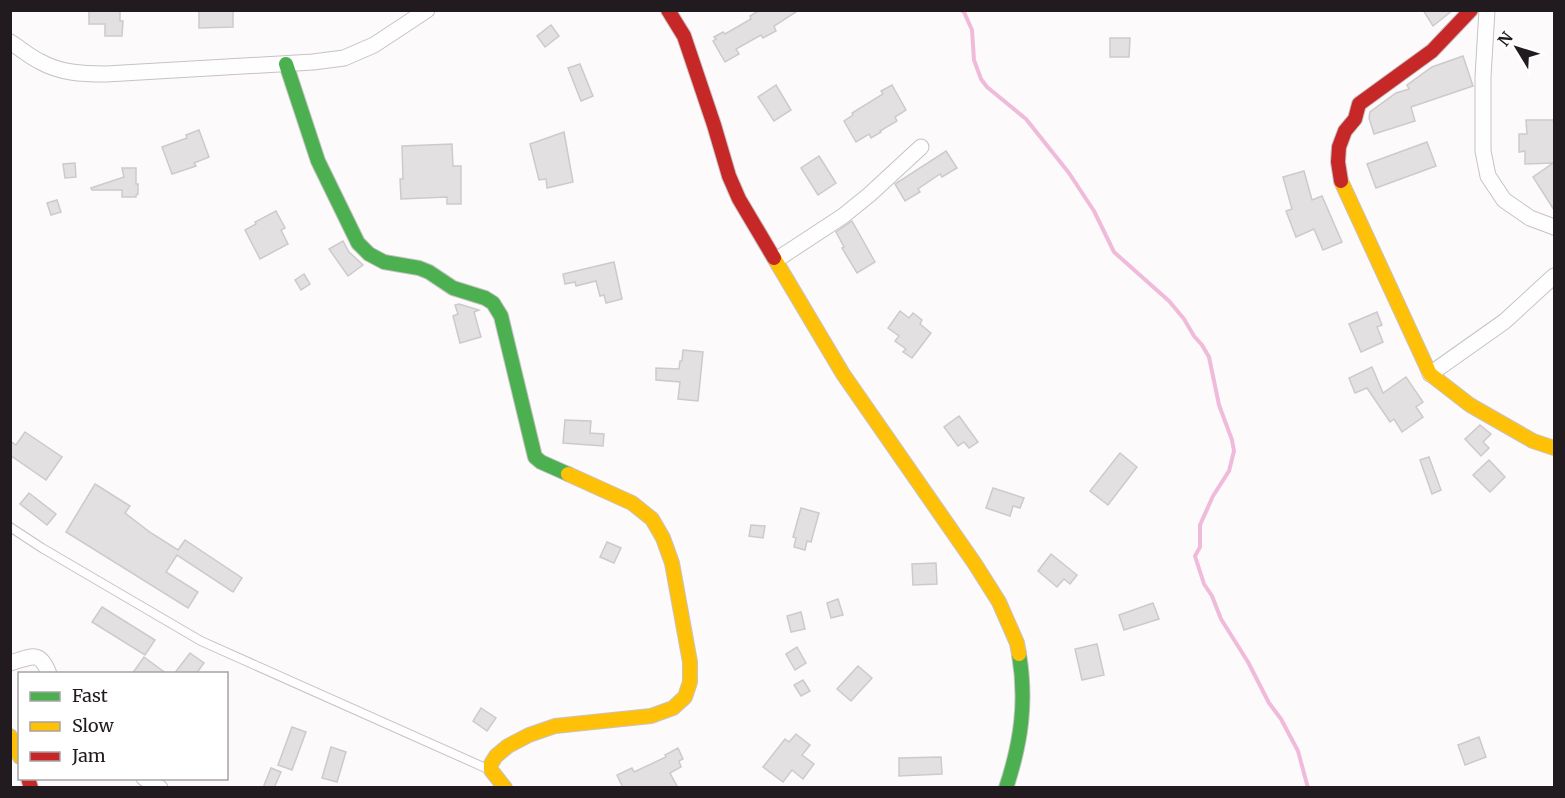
<svg xmlns="http://www.w3.org/2000/svg" width="1565" height="798" font-family="Merriweather,serif">
<rect width="100%" height="100%" fill="#fcfafb"/>
<g fill="none" stroke-linecap="round" stroke-linejoin="round">
<polyline stroke="#f0bbdb" stroke-width="4" points="961,10 964,12 972,30 974,60 981,79 987,87 1026,119 1069,173 1094,211 1114,252 1169,301 1184,319 1194,336 1202,345 1209,357 1219,405 1232,440 1234,451 1229,471 1213,496 1200,525 1200,547 1195,556 1204,584 1212,596 1221,619 1248,662 1269,703 1281,719 1298,751 1308,788"/>
</g>
<g fill="#e3e0e2" stroke="#cecacc" stroke-width="1.5">
<polygon points="89,10 120,10 120,21 123,21 122,36 105,36 105,24 89,24"/>
<polygon points="199,10 233,10 233,27 199,28"/>
<polygon points="760,10 799,10 774,26 776,31 763,38 761,35 736,49 739,54 725,62 713,41 716,39 714,37 723,32 725,34 751,19 750,16"/>
<polygon points="1423,10 1453,10 1433,26"/>
<polygon points="551,25 559,36 545,47 537,36"/>
<polygon points="1110,38 1130,38 1129,57 1110,57"/>
<polygon points="1463,56 1473,86 1411,107 1415,121 1374,134 1369,118 1370,112 1396,93 1409,89 1407,85 1432,67"/>
<polygon points="580,64 593,96 581,101 568,68"/>
<polygon points="776,85 791,110 774,121 758,97"/>
<polygon points="892,85 906,110 895,117 897,121 880,131 881,132 871,138 869,134 856,142 844,121 853,115 852,113 883,94 881,91"/>
<polygon points="1526,120 1554,120 1554,210 1533,177 1553,163 1525,164 1525,151 1519,152 1519,134 1527,134"/>
<polygon points="199,130 209,157 194,163 196,166 172,174 162,147 187,138 186,135"/>
<polygon points="564,132 573,182 547,188 546,179 539,180 530,144"/>
<polygon points="1427,142 1436,166 1376,188 1367,164"/>
<polygon points="452,144 453,166 461,166 461,204 447,204 447,197 401,199 400,179 403,179 402,146"/>
<polygon points="946,151 957,168 942,177 940,174 918,189 920,192 905,201 895,184"/>
<polygon points="819,156 836,183 818,195 801,168"/>
<polygon points="75,163 76,177 65,178 63,164"/>
<polygon points="122,168 136,168 136,184 138,184 138,194 136,195 136,197 122,197 122,190 92,190 91,188 124,177"/>
<polygon points="1304,171 1312,200 1322,196 1342,242 1323,250 1314,229 1296,237 1286,211 1292,209 1283,177"/>
<polygon points="57,200 61,212 51,215 47,203"/>
<polygon points="276,211 285,228 281,230 288,244 260,259 245,230 256,224 255,222"/>
<polygon points="852,221 875,262 857,273 842,248 844,247 836,232"/>
<polygon points="343,241 349,252 363,265 348,276 329,249"/>
<polygon points="614,262 622,299 606,303 604,295 600,296 596,281 576,286 575,282 565,284 563,274"/>
<polygon points="304,274 310,284 301,290 295,280"/>
<polygon points="459,304 479,310 474,312 481,337 460,343 453,316 458,314 455,305"/>
<polygon points="900,311 909,318 913,313 922,320 920,324 931,333 912,358 903,352 906,349 895,341 899,336 888,328"/>
<polygon points="1377,312 1382,325 1377,327 1383,342 1361,352 1349,324"/>
<polygon points="683,350 703,352 698,401 678,399 680,382 656,380 656,368 679,369 680,361 682,361"/>
<polygon points="1372,367 1383,393 1406,377 1423,402 1416,407 1423,417 1402,432 1394,419 1390,422 1367,388 1355,393 1349,378"/>
<polygon points="959,416 978,442 969,448 964,442 958,446 944,427"/>
<polygon points="565,420 591,421 590,433 604,434 603,446 563,443"/>
<polygon points="1480,425 1491,434 1483,442 1489,448 1481,456 1465,439"/>
<polygon points="25,432 62,457 46,480 10,455 10,441 16,445"/>
<polygon points="1120,453 1137,467 1108,505 1090,491"/>
<polygon points="1429,457 1441,490 1432,494 1420,460"/>
<polygon points="1489,460 1505,477 1490,492 1473,475"/>
<polygon points="95,484 130,506 125,513 151,533 178,550 185,540 242,578 233,592 177,555 166,572 198,592 188,608 66,532"/>
<polygon points="993,488 1024,498 1020,508 1013,506 1010,516 986,508"/>
<polygon points="29,493 56,514 47,525 20,504"/>
<polygon points="801,508 819,513 811,542 807,541 805,550 794,547 796,538 793,537"/>
<polygon points="751,525 765,526 763,538 749,536"/>
<polygon points="607,542 621,548 614,563 600,557"/>
<polygon points="1051,554 1077,575 1070,584 1064,579 1057,587 1038,571"/>
<polygon points="936,563 937,584 913,585 912,564"/>
<polygon points="838,599 843,615 831,618 827,603"/>
<polygon points="1153,603 1159,619 1124,630 1119,615"/>
<polygon points="102,607 155,640 145,655 92,622"/>
<polygon points="801,612 805,629 791,632 787,616"/>
<polygon points="1097,644 1104,675 1082,680 1075,649"/>
<polygon points="797,647 806,663 795,670 786,654"/>
<polygon points="190,653 204,663 196,674 174,674"/>
<polygon points="144,657 167,674 132,674"/>
<polygon points="858,666 872,678 851,701 837,689"/>
<polygon points="803,680 810,691 801,696 794,685"/>
<polygon points="481,708 496,718 487,731 473,721"/>
<polygon points="292,727 306,732 292,770 278,765"/>
<polygon points="796,734 810,745 802,755 814,764 803,779 792,770 783,782 763,767 785,739 789,742"/>
<polygon points="1479,737 1486,757 1465,765 1458,745"/>
<polygon points="331,747 346,752 337,782 322,778"/>
<polygon points="678,748 683,759 679,761 681,767 670,773 678,788 623,788 617,775 632,768 634,772 666,757 665,755"/>
<polygon points="941,757 942,774 899,776 899,758"/>
<polygon points="271,768 281,772 274,788 263,788"/>
</g>
<g fill="none" stroke-linecap="round" stroke-linejoin="round">
<defs>
<polyline id="lane" points="10,527 42,548 201,641 490,770"/>
<g id="street">
<polyline points="1487,10 1483,77 1483,151 1488,176 1504,200 1530,218 1554,227"/>
<path d="M 10,42 C 20,48 29,56 39,61 C 60,73 82,74 106,74 L 313,62 L 344,58 L 374,45 L 427,10"/>
<polyline points="776,260 843,216 869,195 921,147"/>
<polyline points="1430,374 1505,321 1554,276"/>
<path d="M 10,663 C 31,657 40,649 49,674"/>
<polyline points="144,778 160,788"/>
</g>
<g id="fast">
<polyline points="286,64 318,161 358,243 369,254 384,262 419,268 429,272 453,288 485,298 493,303 501,316 535,457 541,462 568,474"/>
<path d="M 1006,788 C 1021,743 1027,702 1019,654"/>
</g>
<g id="slow">
<polyline points="1341,181 1430,374 1470,405 1533,441 1554,448"/>
<polyline points="774,258 843,374 975,564 999,602 1017,643 1019,654"/>
<polyline points="10,736 20,757"/>
<polyline points="505,788 491,770 491,764 496,756 508,746 529,735 555,726 651,716 673,708 685,697 690,682 690,662 672,563 663,538 652,519 632,503 568,474"/>
</g>
<g id="jam">
<polyline points="668,10 684,36 714,125 729,176 739,199 774,258"/>
<polyline points="1341,181 1338,162 1339,147 1345,131 1355,119 1359,104 1432,51 1471,10"/>
<polyline points="28,778 31,788"/>
</g>
</defs>
<use href="#lane" stroke="#c7c2c5" stroke-width="10"/>
<use href="#street" stroke="#c7c2c5" stroke-width="17"/>
<use href="#fast" stroke="#c7c2c5" stroke-width="16"/>
<use href="#slow" stroke="#c7c2c5" stroke-width="16"/>
<use href="#jam" stroke="#c7c2c5" stroke-width="16"/>
<use href="#lane" stroke="#fffefe" stroke-width="8"/>
<use href="#street" stroke="#fffefe" stroke-width="15"/>
<use href="#fast" stroke="#4caf50" stroke-width="14"/>
<use href="#slow" stroke="#ffc107" stroke-width="14"/>
<use href="#jam" stroke="#c62828" stroke-width="14"/>
</g>
<rect width="1565" height="798" fill="none" stroke="#211a1e" stroke-width="24"/>
<rect x="18" y="672" width="210" height="108" fill="#ffffff" stroke="#a6a3a5" stroke-width="1.5"/>
<rect x="30" y="692" width="30" height="9" fill="#4caf50" stroke="#a6a3a5" stroke-width="1.5"/>
<text x="72" y="702" font-size="18" fill="#211a1e">Fast</text>
<rect x="30" y="722" width="30" height="9" fill="#ffc107" stroke="#a6a3a5" stroke-width="1.5"/>
<text x="72" y="732" font-size="18" fill="#211a1e">Slow</text>
<rect x="30" y="752" width="30" height="9" fill="#c62828" stroke="#a6a3a5" stroke-width="1.5"/>
<text x="72" y="762" font-size="18" fill="#211a1e">Jam</text>
<g transform="translate(1517 48) rotate(308)" stroke="#ffffff" stroke-width="4.5" paint-order="stroke">
<path d="M0-4.5L10 22L0 15L-10 22Z" fill="#211a1e"/>
<text y="-9" font-size="16" font-weight="bold" text-anchor="middle" fill="#211a1e">N</text>
</g>
</svg>
